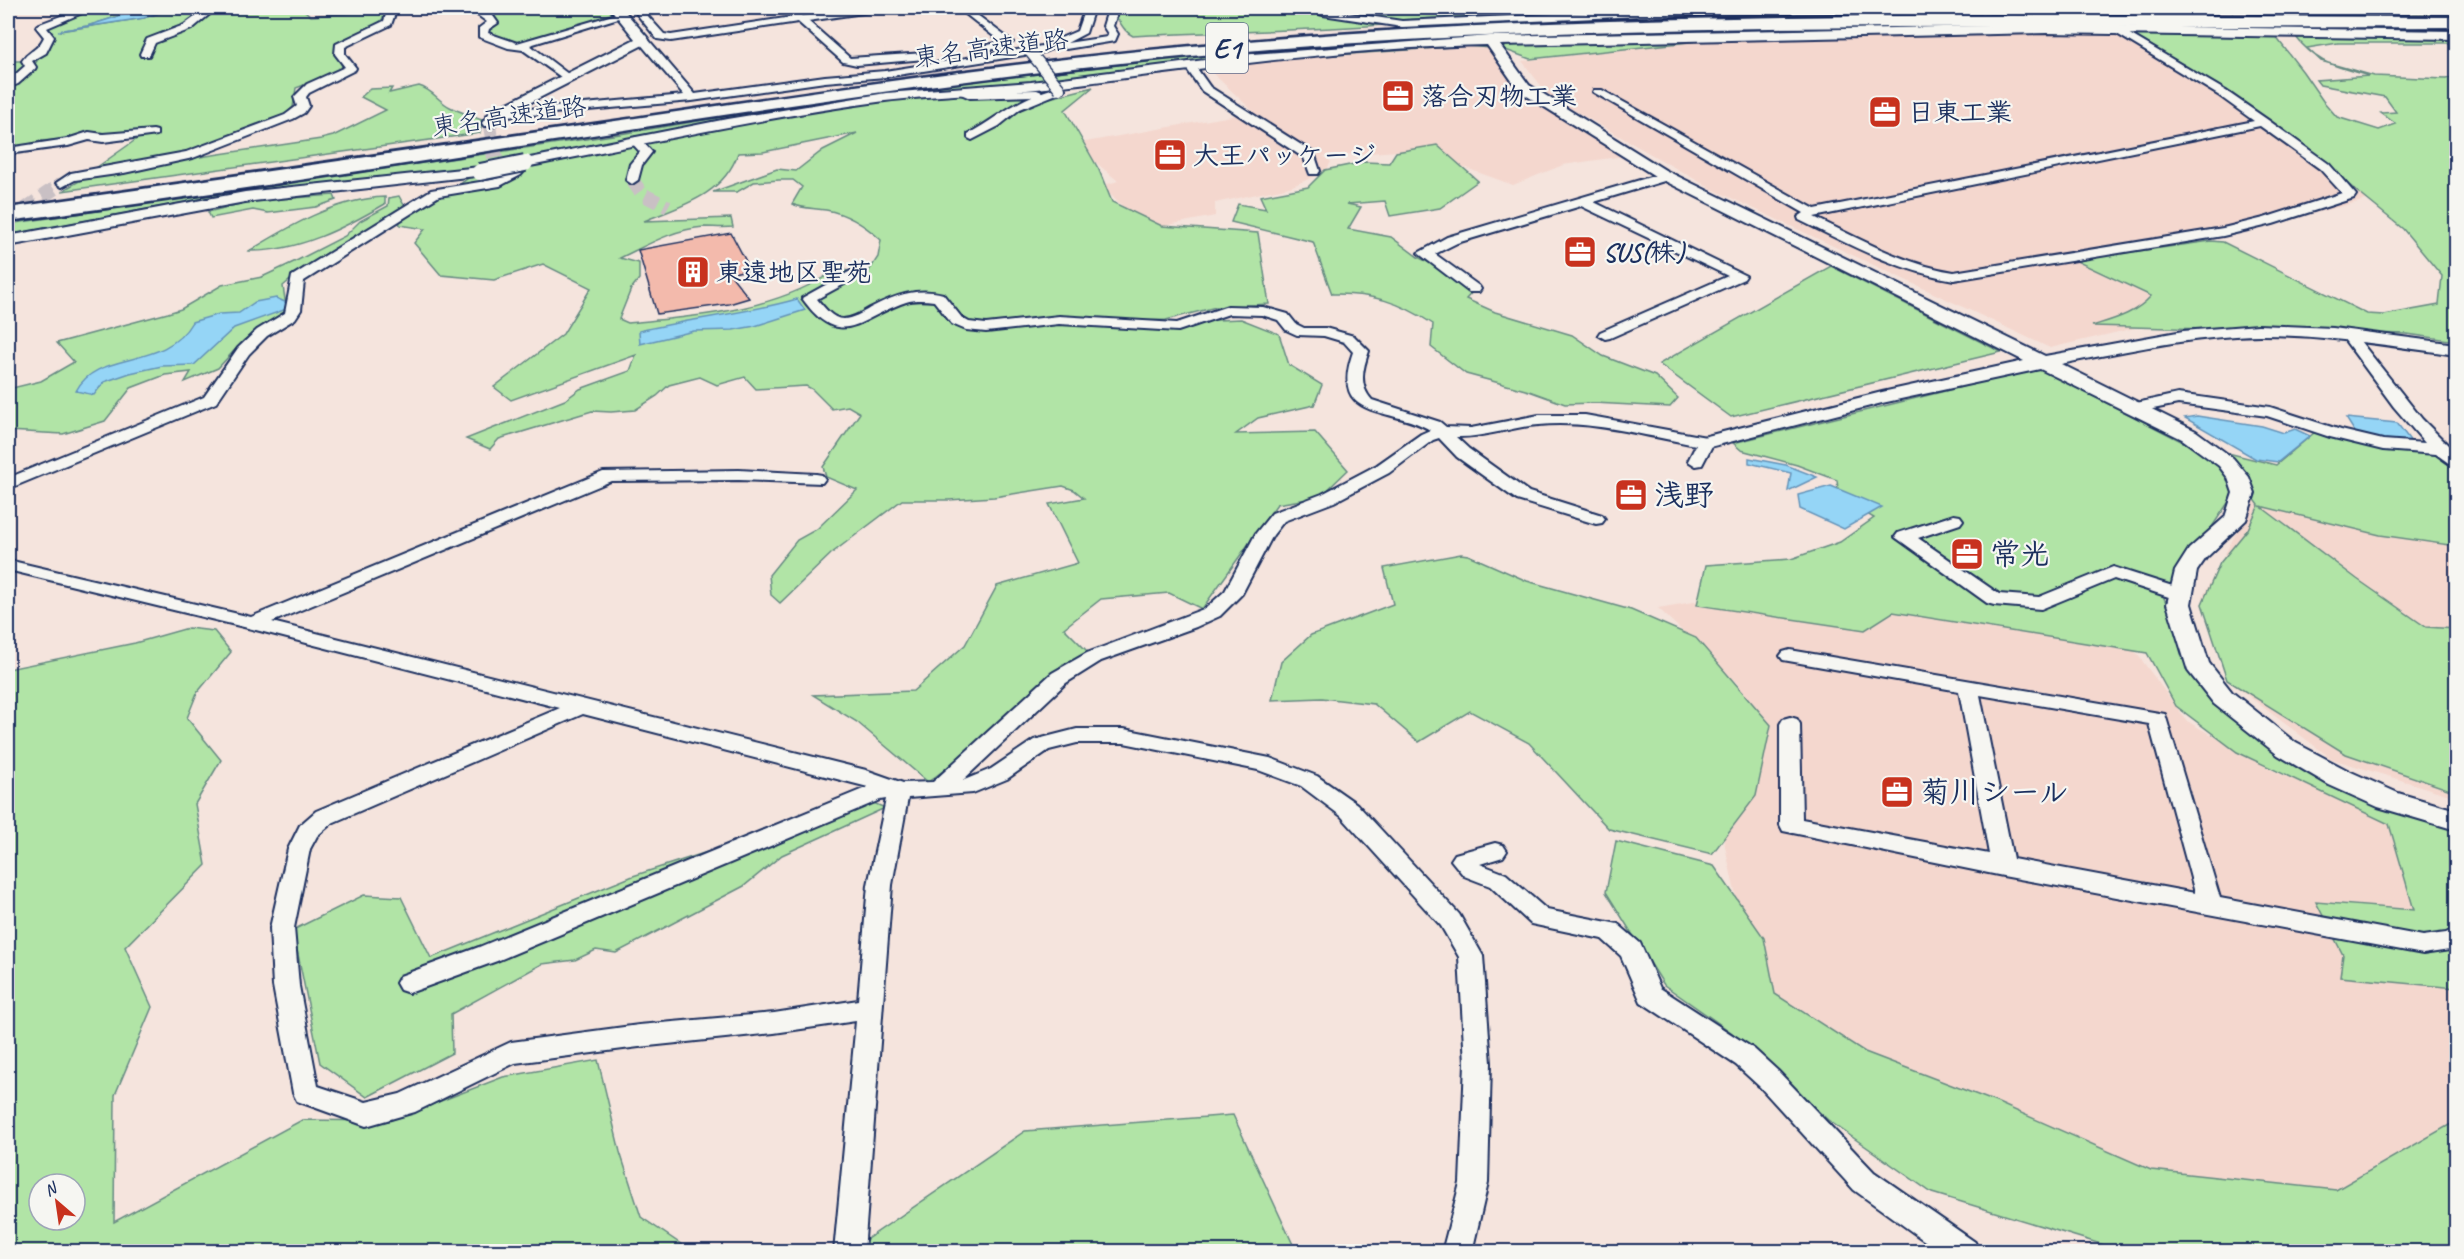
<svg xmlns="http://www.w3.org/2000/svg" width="2464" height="1259" font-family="Caveat,'Klee One',sans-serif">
<rect width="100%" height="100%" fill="#f5e4dd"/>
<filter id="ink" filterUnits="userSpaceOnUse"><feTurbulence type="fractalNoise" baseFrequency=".0167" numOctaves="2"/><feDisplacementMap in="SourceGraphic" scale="12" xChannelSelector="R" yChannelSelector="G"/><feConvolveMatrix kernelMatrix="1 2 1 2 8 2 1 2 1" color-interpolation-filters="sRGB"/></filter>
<g filter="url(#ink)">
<g fill="#f4d7ce">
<polygon points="2071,31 2241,34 2254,103 2386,195 2211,239 2086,256 2182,317 2050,348 1712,189 1549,96 1522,61 1679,43"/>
<polygon points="1486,43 1518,88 1624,156 1563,165 1513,185 1455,164 1429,149 1323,156 1331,162 1325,172 1290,187 1215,203 1215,216 1147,229 1101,186 1118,181 1074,144 1254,112 1204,65 1268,57"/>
<polygon points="2456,470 2456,797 2332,759 2227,680 2203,596 2266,476"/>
<polygon points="1795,585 2129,643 2187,721 2272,770 2389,822 2456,842 2456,1145 2335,1244 2125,1177 1760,1009 1719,818 1740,686 1658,608"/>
</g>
<g fill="#b1e4a6" stroke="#668a82" stroke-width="1.5" fill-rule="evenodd">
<path d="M 93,8 L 145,8 L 87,26 L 60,31 L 144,18 L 174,8 L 308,8 L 305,11 L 311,16 L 386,11 C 380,33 354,34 336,45 L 343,70 L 296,88 L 293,107 L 285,115 L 179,155 L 90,172 L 144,134 L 40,141 L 8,150 L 8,61 L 27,61 L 32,67 L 37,61 L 31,56 L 50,49 L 47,39 L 54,35 L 41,28 Z"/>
<polygon points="481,8 607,8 614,16 518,44 488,35 486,31 496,23 495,18 486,13"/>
<path d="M 1107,8 L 1625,8 L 1396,20 L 1382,25 C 1299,31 1216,32 1133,36 C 1120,30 1120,16 1107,8 Z"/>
<polygon points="2099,8 2456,8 2456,13 2089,10"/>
<path d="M 2456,25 L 2456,43 L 2338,43 L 2307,48 L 2321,61 L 2374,76 L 2446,79 L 2456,76 L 2456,341 L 2407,334 L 2092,326 C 2114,319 2135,314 2151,296 L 2074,260 L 2211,241 L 2223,242 L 2367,314 L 2384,315 L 2439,305 L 2442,276 L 2403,229 L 2315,157 L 2129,38 L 2128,30 L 2171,26 ZM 2254,34 L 2295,36 C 2318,65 2336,66 2369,76 L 2316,80 L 2320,85 L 2385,97 L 2396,112 L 2381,113 L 2396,124 L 2379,130 L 2337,117 L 2323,101 L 2303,72 L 2276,37 Z"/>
<path d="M 1836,26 L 1878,29 L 1775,33 L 1530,59 L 1503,49 L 1466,46 L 1262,60 L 1162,74 L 978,93 L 1037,93 L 1018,106 L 1093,87 L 1065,110 L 1099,170 L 1112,202 L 1162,226 L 1258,233 L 1269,304 L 1216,307 L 1166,320 L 1097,322 L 1161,327 L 1194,321 L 1241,319 L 1279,334 L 1289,365 L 1322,385 L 1314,405 L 1258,418 L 1236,434 L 1315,432 L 1348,470 L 1320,497 L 1277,504 L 1202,609 L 1169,593 L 1101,599 L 1064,628 L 1090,654 L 1063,664 L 990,736 L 928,782 L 857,722 L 813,695 L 913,691 L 965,645 L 997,586 L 1078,563 L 1049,504 L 1084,498 L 1074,490 L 1063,486 L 994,497 L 949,500 L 902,500 L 832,553 L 780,603 L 771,595 L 769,575 L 797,540 L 817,529 L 857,490 L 826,477 L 823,467 L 860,413 L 848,406 L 832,409 L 812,389 L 806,386 L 756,389 L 745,377 L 717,385 L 700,377 L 669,385 L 657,396 L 635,410 L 611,412 L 592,411 L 499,439 L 490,449 L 466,439 L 565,400 L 580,389 L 630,371 L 636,355 L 511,400 L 494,387 L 563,334 L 591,288 L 543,264 L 494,280 L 441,275 L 414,243 L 425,229 L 400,225 L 399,219 L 446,194 L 485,166 L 212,197 L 8,235 L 8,224 L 620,134 L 862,94 L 1167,59 L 1443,37 L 1730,27 L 1787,29 ZM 857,133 L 823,150 L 796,171 L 777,169 L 713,192 L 737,192 L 754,182 L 779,180 L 793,180 L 802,187 L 792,204 C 803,209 814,208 826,210 C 848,214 865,225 881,240 L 878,257 L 867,274 L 837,269 C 776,311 700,316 628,323 L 619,319 L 631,289 L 639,279 L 639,263 L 620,258 C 647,245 674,229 704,227 C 714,227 723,228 733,227 L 731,218 L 644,221 C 681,206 724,195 738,153 L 763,152 Z"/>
<path d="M 419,86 C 433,90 438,101 450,107 C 460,112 472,116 482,120 L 480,133 L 62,191 L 86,177 L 193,158 L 321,139 L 333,136 L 386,110 L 361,97 L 370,89 L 392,88 L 389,93 Z"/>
<path d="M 1437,145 L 1478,181 L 1440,208 L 1390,216 L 1385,201 L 1347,204 L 1361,207 L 1348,229 L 1391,237 L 1418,257 L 1477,287 L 1466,299 L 1495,312 L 1572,335 L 1603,356 L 1655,376 L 1678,398 L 1670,407 L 1594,403 L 1565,404 L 1529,391 L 1466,374 L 1431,347 L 1433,324 C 1400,302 1371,293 1332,294 L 1313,242 L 1231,222 L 1238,204 L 1266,209 L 1260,196 L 1308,187 L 1325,170 L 1364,162 L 1389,163 L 1396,152 Z"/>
<polygon points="334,195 336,200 316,207 268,213 253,210 211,218 208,212 252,201"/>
<polygon points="399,196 405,207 290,280 283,286 287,313 244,340 218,368 185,382 191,372 165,375 131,388 105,421 63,434 8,431 8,389 41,381 74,362 57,343 168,313 181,309 222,285 262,277 298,260 345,236 360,221 388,206 389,198"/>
<path d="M 385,197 L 385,204 C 344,228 298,252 249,251 C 290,226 335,199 385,197 Z"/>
<polygon points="1831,266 2001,352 1731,417 1659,364"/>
<polygon points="2039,368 2187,444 2222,468 2234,494 2164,598 2211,697 2274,748 2367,802 2456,829 2456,988 2340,977 2343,955 2316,902 2414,910 2389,824 2237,752 2176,706 2147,653 1893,612 1865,630 1697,605 1706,565 1791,559 1840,542 1874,518 1839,498 1837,480 1797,465 1741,450 1733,443"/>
<polygon points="2315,432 2456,459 2456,546 2380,535 2260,506 2357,579 2426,627 2456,629 2456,792 2346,754 2227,680 2202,604 2220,563 2248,529 2259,505 2220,451 2276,465"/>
<polygon points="1461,554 1468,555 1527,581 1631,610 1696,638 1771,725 1756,796 1712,854 1609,829 1529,743 1470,711 1419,742 1374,704 1322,698 1272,700 1281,662 1311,635 1393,604 1384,568"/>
<path d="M 188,628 L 214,631 L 231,652 L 197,693 L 187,718 L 221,760 L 195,804 L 206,865 L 125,947 L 152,1007 L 115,1095 L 114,1222 L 302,1120 L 389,1121 L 503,1077 L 598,1060 L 620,1152 L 641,1217 L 691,1251 L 8,1252 L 8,669 L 135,643 ZM 39,1184 L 75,1184 L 75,1220 L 39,1220 Z"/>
<polygon points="867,800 885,808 782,855 744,886 616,953 596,950 575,960 542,964 451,1014 452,1053 367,1097 320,1063 293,930 364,895 401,897 431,958 633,876"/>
<polygon points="1616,841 1714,866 1764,938 1775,994 1865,1052 1996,1102 2151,1170 2336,1190 2456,1121 2456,1251 2124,1251 1932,1193 1828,1120 1731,1032 1664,985 1606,892"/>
<polygon points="1233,1115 1296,1251 848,1252 1025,1131"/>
</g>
<g fill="#95d5f6" stroke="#6493b9" stroke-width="1.5">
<polygon points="145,8 174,8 144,18 58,31 87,26"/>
<path d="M 276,298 L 287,303 L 284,310 L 234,328 L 194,365 L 162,366 L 130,373 L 104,382 L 94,395 L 76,391 C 97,349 164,371 192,322 L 219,314 L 239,313 L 255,302 Z"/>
<path d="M 797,299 L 805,310 L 755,326 L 733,330 L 694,331 L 640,344 L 639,331 C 692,318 745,314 797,299 Z"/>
<polygon points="2197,416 2262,426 2284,433 2295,429 2310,436 2278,462 2256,459 2185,418"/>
<polygon points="2346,418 2397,423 2412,443 2358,437"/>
<polygon points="1749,458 1786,465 1817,477 1788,491 1791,473 1749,463"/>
<polygon points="1831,486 1882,507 1844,529 1800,509 1798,495"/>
</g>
<polygon fill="#f3baac" stroke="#1b2f5e" stroke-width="1.5" points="731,233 750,269 730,274 749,298 729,304 657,314 638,250"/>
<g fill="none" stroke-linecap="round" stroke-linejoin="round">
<g stroke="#c9c0c4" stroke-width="14" stroke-dasharray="14 7" stroke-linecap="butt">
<polyline points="632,180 642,194 668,207"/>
<polyline points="8,221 62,183"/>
</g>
<polyline stroke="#c9c0c4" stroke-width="13" stroke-dasharray="13 7" stroke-linecap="butt" points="489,123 494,153"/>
<polyline stroke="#c9c0c4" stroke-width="16" stroke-dasharray="16 8" stroke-linecap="butt" points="494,151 495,158"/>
<defs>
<g id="minor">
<path d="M 82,8 L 94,8 L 47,28 L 54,37 L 46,53 L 32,61 L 36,67 L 35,69 L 18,84 L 8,88 L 8,81 L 25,66 L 22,61 C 30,49 37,52 44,37 L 36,27 L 37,25 Z"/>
<polygon points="207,8 217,8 192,29 155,43 149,56 141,56 140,54 147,39 184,25"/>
<polygon points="388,8 397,8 391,25 345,47 345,54 356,68 355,70 309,93 306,97 309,106 304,113 293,119 193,158 124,173 75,180 62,187 56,183 71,173 186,152 285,115 297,106 294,97 307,84 345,67 335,54 336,44 384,21"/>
<polygon points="476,8 484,8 484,11 493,16 498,23 489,29 488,33 517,43 620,13 628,15 530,45 572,77 573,79 568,82 523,50 508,48 479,37 479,28 487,22 476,14"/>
<polygon points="632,8 674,8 670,11 646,14 664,34 671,35 792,17 783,8 792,8 802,16 861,8 881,8 877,11 808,21 850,58 925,53 930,56 925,59 857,65 843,62 798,22 671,41 657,39"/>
<polygon points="958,8 968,8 1013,42 1006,48 983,50 983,46 1001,42"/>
<polygon points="1085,8 1094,8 1086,33 1067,43 1107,37 1108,34 1103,26 1108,10 1111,8 1118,10 1113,26 1118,34 1115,41 1066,49 1061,45 1044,52 885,77 825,82 692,101 495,118 489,115 495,112 684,95 639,42 638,40 643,37 647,38 695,94 825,76 885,71 1042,46 1077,31"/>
<polygon points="1316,8 1325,8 1328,10 1402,21 1638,10 1914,8 1909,11 1638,16 1402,27 1323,15 1320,14"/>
<path d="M 2116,26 L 2226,91 L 2268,120 L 2329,164 L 2356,195 L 2354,198 L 2273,224 L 2223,236 L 1954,280 C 1898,271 1850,245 1799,220 L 1798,217 L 1804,213 L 1593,92 L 1594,90 L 1602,90 L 1815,209 L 2254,121 L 2218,95 L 2112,31 L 2112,27 ZM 2260,126 L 2320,169 L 2342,193 L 2264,218 L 2223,228 L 1954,272 C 1903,264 1860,239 1814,217 Z"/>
<polygon points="1189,62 1193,63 1210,87 1314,153 1320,171 1318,174 1310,174 1304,158 1202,91 1184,65"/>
<path d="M 1060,86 L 1065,89 L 1064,91 L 1020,109 L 999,126 L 972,140 L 968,138 L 968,134 C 990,122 1009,106 1032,96 L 970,98 L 954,91 L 959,88 L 971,92 L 1037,90 L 1042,92 Z"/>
<polygon points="153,130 157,131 157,135 103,142 89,140 68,146 8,154 8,148 67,139 89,132 103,134"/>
<polygon points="636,137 640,139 652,152 642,165 638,180 632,184 626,180 630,164 640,152 630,141"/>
<polygon points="525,159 531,163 521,175 500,186 439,196 304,281 301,310 295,319 267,336 249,354 216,403 8,489 8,478 204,397 238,348 257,330 285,313 292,276 431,190 492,180 502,177"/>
<polygon points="1667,172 1673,176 1671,179 1594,202 1746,276 1744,279 1610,338 1605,339 1598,335 1600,332 1728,276 1581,206 1457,243 1435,254 1479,286 1481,289 1479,292 1469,292 1418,253 1447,237"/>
<path d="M 856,268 L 863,272 L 861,275 L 817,299 C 824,307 832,319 843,319 C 852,319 862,313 870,308 C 893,296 917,287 943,294 L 962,318 L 969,322 L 986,324 L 1059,316 L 1177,323 L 1228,306 L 1263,307 L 1288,314 L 1296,324 L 1304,328 L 1325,328 L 1354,336 L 1369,351 C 1363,368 1358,385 1372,400 L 1440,422 L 1446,427 L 1471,428 L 1539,415 L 1585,415 L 1706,437 L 1714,442 L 1702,465 L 1696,466 L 1688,461 L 1696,445 C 1645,436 1591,420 1539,425 C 1511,427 1485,438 1456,437 L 1469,449 L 1529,492 L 1602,515 L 1605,519 L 1602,523 L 1596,524 L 1517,500 L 1457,457 L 1439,438 L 1433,440 L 1389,473 L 1334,502 L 1284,521 L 1273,535 L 1242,594 L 1220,616 L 1196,627 L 1101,661 L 1066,683 L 962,781 L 991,769 L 1034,740 L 1077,729 L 1124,729 L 1270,758 L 1317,776 L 1357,804 L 1459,914 L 1483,956 L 1491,1063 L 1488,1183 L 1472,1252 L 1442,1252 L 1460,1183 L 1465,1063 L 1459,957 L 1441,926 L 1341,816 L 1301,786 L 1258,770 L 1124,743 L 1077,743 L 1049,750 L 1007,779 L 973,793 L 908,798 L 892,885 L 864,1252 L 834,1252 L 856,1021 L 774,1033 L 639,1047 L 515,1063 L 415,1112 L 366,1126 L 297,1101 L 293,1093 L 273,986 L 270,928 L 288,849 L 300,825 L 316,811 L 560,708 L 252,629 L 8,570 L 8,560 L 251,617 L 603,472 L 739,470 L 816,474 L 822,475 L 825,479 L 822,483 L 739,480 L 611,481 L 272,622 L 866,770 L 903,783 L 933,782 L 1052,673 L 1087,653 L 1206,608 L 1225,591 L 1256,533 L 1272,513 L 1322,494 L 1377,465 L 1421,434 L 1430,430 C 1392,406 1328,423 1353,352 L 1344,342 L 1324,336 L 1297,335 L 1286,330 L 1278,320 L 1262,315 L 1229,314 L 1178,331 L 1059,324 L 986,332 L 966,330 L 952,324 L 934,301 C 925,300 915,299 906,302 C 860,317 841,353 802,298 ZM 583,714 L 868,787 L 479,947 L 400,976 L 396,983 L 400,990 L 409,993 L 497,961 L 880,800 L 886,799 L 868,885 L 858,1000 L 774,1013 L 639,1025 L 511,1042 L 400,1094 L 366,1102 L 318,1086 L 299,986 L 294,928 L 310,849 L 317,836 L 332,823 Z"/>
<polygon points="2348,331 2353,332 2422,419 2456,453 2456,465 2450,464 2436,454 2383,450 2330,437 2267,416 2178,404 2133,413 2125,408 2127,405 2178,394 2270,407 2341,430 2383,440 2425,443 2394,407 2341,335"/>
<polygon points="1954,515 1960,516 1963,520 1960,524 1918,538 1999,594 2039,597 2113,567 2188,591 2190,595 2188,599 2181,601 2114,579 2041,609 1994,605 1987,603 1895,537 1898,533"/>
<path d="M 1790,650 L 2165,714 L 2220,898 L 2423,936 L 2446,933 L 2456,928 L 2456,949 L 2423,954 L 2003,876 L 1783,831 L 1780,825 L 1780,724 L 1783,719 L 1790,717 L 1797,719 L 1800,724 L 1802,819 L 1989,854 L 1959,691 L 1783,660 L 1780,656 L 1783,652 ZM 1980,695 L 2149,724 L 2195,893 L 2013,859 Z"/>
<polygon points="1495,843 1503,845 1507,851 1503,857 1480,864 1506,874 1547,910 1618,924 1640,943 1660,988 1754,1049 1778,1071 1874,1172 1975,1242 1979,1252 1940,1252 1854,1190 1760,1087 1736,1065 1641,1002 1621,956 1602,939 1531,924 1490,886 1464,876 1451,860 1455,854"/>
</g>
<g id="tertiary">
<polygon points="610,8 622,8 647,37 649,40 647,43 500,118 494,126 484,126 482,123 490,112 635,39"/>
<path d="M 2046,25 L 2456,31 L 2456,39 L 2046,33 L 1500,45 L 1529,85 L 1665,170 L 2045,356 L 2183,331 L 2258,325 L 2333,328 L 2456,344 L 2456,355 C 2391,346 2326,335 2260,335 C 2193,336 2127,351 2061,364 L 2196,431 L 2233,458 L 2249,477 L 2255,493 L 2246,520 L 2206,558 L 2197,571 L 2191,604 L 2209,663 L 2232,692 L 2296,743 L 2349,771 L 2398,793 L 2456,810 L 2456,830 L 2378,807 L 2329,785 L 2278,755 L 2214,704 L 2188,671 L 2167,604 L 2175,571 L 2189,549 L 2225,517 L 2233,493 L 2228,478 L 2219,466 L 2182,439 L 2040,369 L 1882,403 L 1706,448 L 1699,446 L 1696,442 L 1699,438 L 1882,392 L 2024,361 L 1655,176 L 1519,91 L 1487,45 C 1342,48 1198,69 1055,87 C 999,94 941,94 885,101 C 764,117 644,144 525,167 L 518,163 L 525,159 L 727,119 L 886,93 L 1031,82 L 1252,54 L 1490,36 Z"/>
<polygon points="480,167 485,169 488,172 485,175 245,202 8,246 8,236 245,192"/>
</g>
<path id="motorway" d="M 2011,15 L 2456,17 L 2456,27 C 2061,29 1665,18 1270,49 C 846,83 429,168 8,221 L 8,208 C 215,179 422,149 629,119 C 817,91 1004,63 1192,46 C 1464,20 1738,16 2011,15 Z"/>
</defs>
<use href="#minor" stroke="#1b2f5e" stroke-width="4"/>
<use href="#tertiary" stroke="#1b2f5e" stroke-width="4"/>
<use href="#motorway" stroke="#1b2f5e" stroke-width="5"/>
<use href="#minor" fill="#f6f6f2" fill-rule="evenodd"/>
<use href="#tertiary" fill="#f6f6f2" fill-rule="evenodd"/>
<use href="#motorway" fill="#f6f6f2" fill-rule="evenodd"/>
<defs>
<polyline id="minor-bridge" points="1031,53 1060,89"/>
<polyline id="tertiary-bridge" points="480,172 525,163"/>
</defs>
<use href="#minor-bridge" stroke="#1b2f5e" stroke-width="13" stroke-linecap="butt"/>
<use href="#tertiary-bridge" stroke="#1b2f5e" stroke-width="20" stroke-linecap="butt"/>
<use href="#minor-bridge" stroke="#f6f6f2" stroke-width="10"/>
<use href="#tertiary-bridge" stroke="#f6f6f2" stroke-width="16"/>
</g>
</g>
<defs>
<symbol id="office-square" viewBox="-11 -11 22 22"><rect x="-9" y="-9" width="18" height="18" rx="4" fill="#c8321e" stroke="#f6f6f2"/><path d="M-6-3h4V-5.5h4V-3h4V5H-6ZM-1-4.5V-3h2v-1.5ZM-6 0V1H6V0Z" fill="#fff"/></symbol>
<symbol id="building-square" viewBox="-11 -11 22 22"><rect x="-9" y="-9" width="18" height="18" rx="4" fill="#c8321e" stroke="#f6f6f2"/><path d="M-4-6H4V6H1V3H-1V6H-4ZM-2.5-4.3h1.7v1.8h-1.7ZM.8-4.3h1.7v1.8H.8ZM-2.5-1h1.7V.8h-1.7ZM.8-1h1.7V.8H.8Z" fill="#fff"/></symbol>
</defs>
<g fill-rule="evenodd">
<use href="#office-square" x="1379" y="77" width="38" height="38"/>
<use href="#office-square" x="1866" y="93" width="38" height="38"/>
<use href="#office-square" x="1151" y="136" width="38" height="38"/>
<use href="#office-square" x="1561" y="233" width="38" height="38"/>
<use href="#building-square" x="674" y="253" width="38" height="38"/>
<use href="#office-square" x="1612" y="476" width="38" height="38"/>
<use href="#office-square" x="1948" y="535" width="38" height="38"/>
<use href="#office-square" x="1878" y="773" width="38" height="38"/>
</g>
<g text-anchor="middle" stroke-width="4.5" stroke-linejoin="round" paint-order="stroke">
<g font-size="26" fill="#1b2f5e" stroke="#f6f6f2">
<text transform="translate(991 48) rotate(-7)" y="9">東名高速道路</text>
<text transform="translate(509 116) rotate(-8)" y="9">東名高速道路</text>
</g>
<g font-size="26" font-weight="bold" fill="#1b2f5e" stroke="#f6f6f2" text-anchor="start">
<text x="1421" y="105">落合刃物工業</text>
<text x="1908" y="121">日東工業</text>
<text x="1193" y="164">大王パッケージ</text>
<text x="1603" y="261">SUS(株)</text>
<text x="716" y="281">東遠地区聖苑</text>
</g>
<rect fill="#f6f6f2" stroke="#5d6b8a" stroke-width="1.5" x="1206" y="23" width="42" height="50" rx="4.5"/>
<g font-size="28" font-weight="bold" fill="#1b2f5e">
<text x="1227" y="58">E1</text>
</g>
<g font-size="30" font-weight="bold" fill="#1b2f5e" stroke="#f6f6f2" text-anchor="start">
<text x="1654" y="505">浅野</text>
<text x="1990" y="564">常光</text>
<text x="1920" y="802">菊川シール</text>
</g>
</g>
<rect width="2464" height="1259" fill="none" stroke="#f6f6f2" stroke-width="30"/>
<rect x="15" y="15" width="2434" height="1229" fill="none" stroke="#1b2f5e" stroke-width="2" filter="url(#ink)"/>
<g transform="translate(57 1202) rotate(331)"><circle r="28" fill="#f6f6f2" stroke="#9ea6b7" stroke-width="1.5"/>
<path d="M0-4.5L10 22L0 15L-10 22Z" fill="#c8321e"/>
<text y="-9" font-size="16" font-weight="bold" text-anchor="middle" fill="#1b2f5e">N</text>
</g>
</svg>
